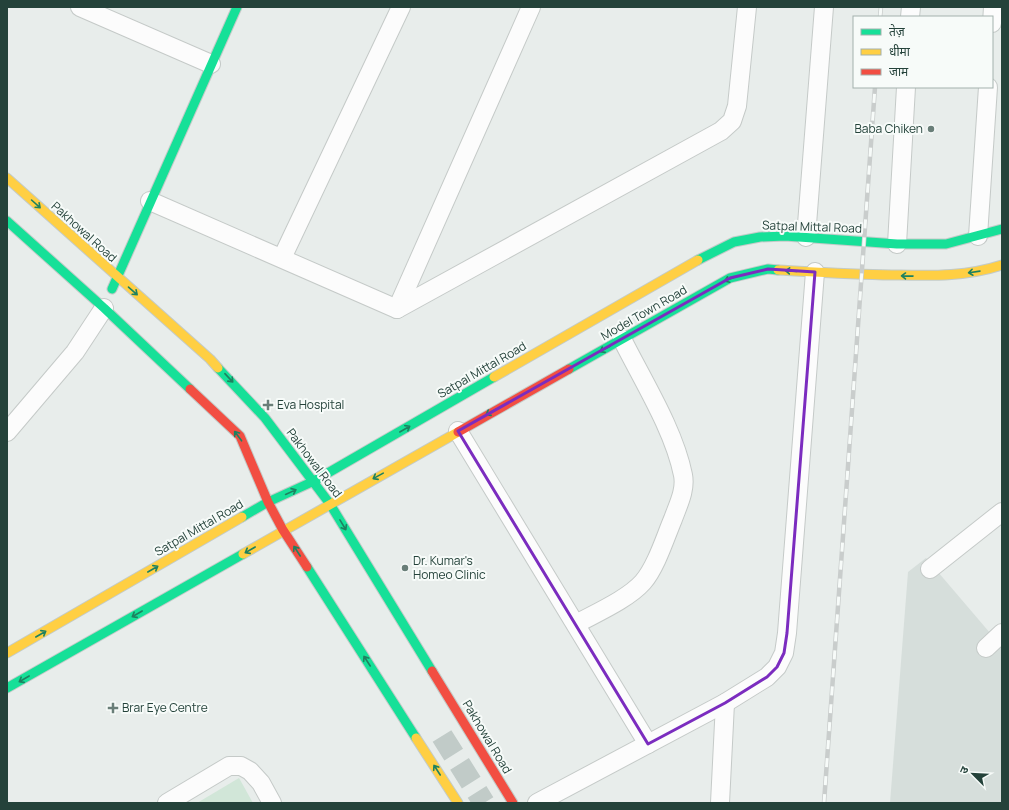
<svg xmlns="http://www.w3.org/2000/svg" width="1009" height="810" font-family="Manrope,'Noto Sans Devanagari',sans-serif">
<rect width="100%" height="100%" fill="#e8edeb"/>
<polygon fill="#d6dedb" points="926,558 1002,647 1002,803 890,803 908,572"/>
<polygon fill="#d1e6d8" points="239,778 253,803 197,803"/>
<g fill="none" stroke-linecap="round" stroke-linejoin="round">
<polyline stroke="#c1cbc8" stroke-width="22" stroke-dasharray="22 11" stroke-linecap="butt" points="442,736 484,803"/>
<defs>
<g id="street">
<polyline points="80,7 211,64"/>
<polyline points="910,17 911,7"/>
<polyline points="992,23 993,7"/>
<polyline points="150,201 397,309 721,131 732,121 737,106 747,7"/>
<polyline points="978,236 988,87"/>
<polyline points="806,237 824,7"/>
<polyline points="897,244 906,87"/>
<polyline points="282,258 401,7"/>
<polyline points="397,309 531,7"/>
<polyline points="458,431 648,744"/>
<polyline points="7,432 75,352 104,308"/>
<polyline points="930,569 1002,512"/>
<path d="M 576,624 C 596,613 628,599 643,582 C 656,567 665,538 673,519 C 678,505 686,490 683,475 C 674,430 643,381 622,339"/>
<polyline points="986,648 1002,633"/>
<polyline points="167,803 229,766 241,766 250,771 261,783 272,803"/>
<polyline points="537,803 725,703 767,677 777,667 784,653 787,633 815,272"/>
<polyline points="720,803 725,703"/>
</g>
<g id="fast">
<polyline points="7,221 104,308 190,389"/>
<polyline points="698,260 734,242 760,237 785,236 897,244 946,244 1002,229"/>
<polyline points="112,289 237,7"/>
<polyline points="218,368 265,418 330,504 432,671"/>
<polyline points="569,369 730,278 768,269 778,270"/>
<polyline points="242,517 268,502 314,481 494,377"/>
<polyline points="307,567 416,738"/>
<polyline points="7,688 243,554"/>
</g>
<g id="slow">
<polyline points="7,178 210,359 218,368"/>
<path d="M 778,270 C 819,272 859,275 900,275 C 935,276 968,276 1002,265"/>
<polyline points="494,377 698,260"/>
<polyline points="243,554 458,432"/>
<polyline points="7,653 242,517"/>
<polyline points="416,738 458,803"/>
</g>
<g id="jam">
<polyline points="190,389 240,436 268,502 283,530 307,567"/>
<polyline points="458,432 569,369"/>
<polyline points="432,671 513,803"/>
</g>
</defs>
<use href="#street" stroke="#c5cac8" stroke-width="20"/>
<use href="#fast" stroke="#c3cbc8" stroke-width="11"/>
<use href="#slow" stroke="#c3cbc8" stroke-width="11"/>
<use href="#jam" stroke="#c3cbc8" stroke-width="11"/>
<use href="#street" stroke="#fcfcfc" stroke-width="18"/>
<use href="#fast" stroke="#16e098" stroke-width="9"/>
<use href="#slow" stroke="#ffcf43" stroke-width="9"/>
<use href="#jam" stroke="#f24e42" stroke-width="9"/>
<defs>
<g id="rail">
<polyline points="880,17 881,7"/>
<polyline points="824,803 875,87"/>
</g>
</defs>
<use href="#rail" stroke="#c9cdcc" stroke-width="4.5"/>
<use href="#rail" stroke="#f7fbf9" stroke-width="3" stroke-dasharray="9" stroke-linecap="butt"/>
</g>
<defs><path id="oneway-shaft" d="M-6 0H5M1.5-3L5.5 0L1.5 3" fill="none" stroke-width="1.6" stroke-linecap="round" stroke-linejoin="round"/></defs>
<g stroke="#1e8160">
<use href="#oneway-shaft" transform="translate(36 204) rotate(42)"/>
<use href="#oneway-shaft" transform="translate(791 271) rotate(-176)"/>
<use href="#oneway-shaft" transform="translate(974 272) rotate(172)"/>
<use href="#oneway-shaft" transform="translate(907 276) rotate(-179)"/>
<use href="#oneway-shaft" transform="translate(730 279) rotate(159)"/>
<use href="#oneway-shaft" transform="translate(133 291) rotate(41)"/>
<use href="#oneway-shaft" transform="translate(605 349) rotate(151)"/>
<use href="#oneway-shaft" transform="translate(229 378) rotate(47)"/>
<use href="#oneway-shaft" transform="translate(491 412) rotate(151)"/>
<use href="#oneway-shaft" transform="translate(405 429) rotate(-30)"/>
<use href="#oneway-shaft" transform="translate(238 436) rotate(-127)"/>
<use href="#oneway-shaft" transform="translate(378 476) rotate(151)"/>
<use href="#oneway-shaft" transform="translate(291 492) rotate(-25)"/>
<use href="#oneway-shaft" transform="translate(343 525) rotate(59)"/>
<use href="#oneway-shaft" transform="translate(250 550) rotate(150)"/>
<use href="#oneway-shaft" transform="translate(297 551) rotate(-123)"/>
<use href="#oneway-shaft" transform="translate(153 569) rotate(-30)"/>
<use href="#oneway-shaft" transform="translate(137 614) rotate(150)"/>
<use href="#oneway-shaft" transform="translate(41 634) rotate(-30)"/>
<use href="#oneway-shaft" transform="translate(367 661) rotate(-123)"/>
<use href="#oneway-shaft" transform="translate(24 679) rotate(150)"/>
<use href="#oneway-shaft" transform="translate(437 770) rotate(-123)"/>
</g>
<path fill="none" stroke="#7b2cbf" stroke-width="3" stroke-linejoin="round" d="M 768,269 L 815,272 L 787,633 L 784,653 L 777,667 L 767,677 L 725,703 L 648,744 L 458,431 L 730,278 Z"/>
<g fill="#697e78" stroke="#f7fbf9" stroke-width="1.5">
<circle cx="931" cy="129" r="4"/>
<path d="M266 399h4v4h4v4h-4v4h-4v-4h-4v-4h4z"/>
<circle cx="405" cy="568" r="4"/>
<path d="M111 702h4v4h4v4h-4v4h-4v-4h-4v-4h4z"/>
</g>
<g text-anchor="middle" stroke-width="4" stroke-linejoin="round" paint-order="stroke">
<g font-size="12" fill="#24423a" stroke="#f7fbf9" text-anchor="start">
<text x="923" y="133" text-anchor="end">Baba Chiken</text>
<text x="277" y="409">Eva Hospital</text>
<text x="413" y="565">Dr. Kumar's<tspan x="413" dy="14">Homeo Clinic</tspan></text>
<text x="122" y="712">Brar Eye Centre</text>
</g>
<g font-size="12" fill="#24423a" stroke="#f7fbf9">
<text transform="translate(812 227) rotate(2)" y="4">Satpal Mittal Road</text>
<text transform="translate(84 232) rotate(42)" y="4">Pakhowal Road</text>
<text transform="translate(644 313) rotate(-30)" y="4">Model Town Road</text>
<text transform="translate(482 370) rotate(-30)" y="4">Satpal Mittal Road</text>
<text transform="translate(314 463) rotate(53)" y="4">Pakhowal Road</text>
<text transform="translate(199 528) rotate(-30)" y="4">Satpal Mittal Road</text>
<text transform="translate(487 737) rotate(59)" y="4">Pakhowal Road</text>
</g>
</g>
<rect width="1009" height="810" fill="none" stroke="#24423a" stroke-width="16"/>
<rect x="853" y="16" width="140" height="72" fill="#f7fbf9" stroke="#a3b1ad"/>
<rect x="861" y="29" width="20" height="6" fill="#16e098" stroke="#a3b1ad"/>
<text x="889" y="36" font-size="12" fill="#24423a">तेज़</text>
<rect x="861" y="49" width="20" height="6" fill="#ffcf43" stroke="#a3b1ad"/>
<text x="889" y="56" font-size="12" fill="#24423a">धीमा</text>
<rect x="861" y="69" width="20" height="6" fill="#f24e42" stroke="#a3b1ad"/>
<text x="889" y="76" font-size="12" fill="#24423a">जाम</text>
<g transform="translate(973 774) rotate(294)" stroke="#f7fbf9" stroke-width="3" paint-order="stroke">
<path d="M0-3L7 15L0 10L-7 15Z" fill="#24423a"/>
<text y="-6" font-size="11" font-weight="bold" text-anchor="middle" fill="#24423a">उ</text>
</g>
</svg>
